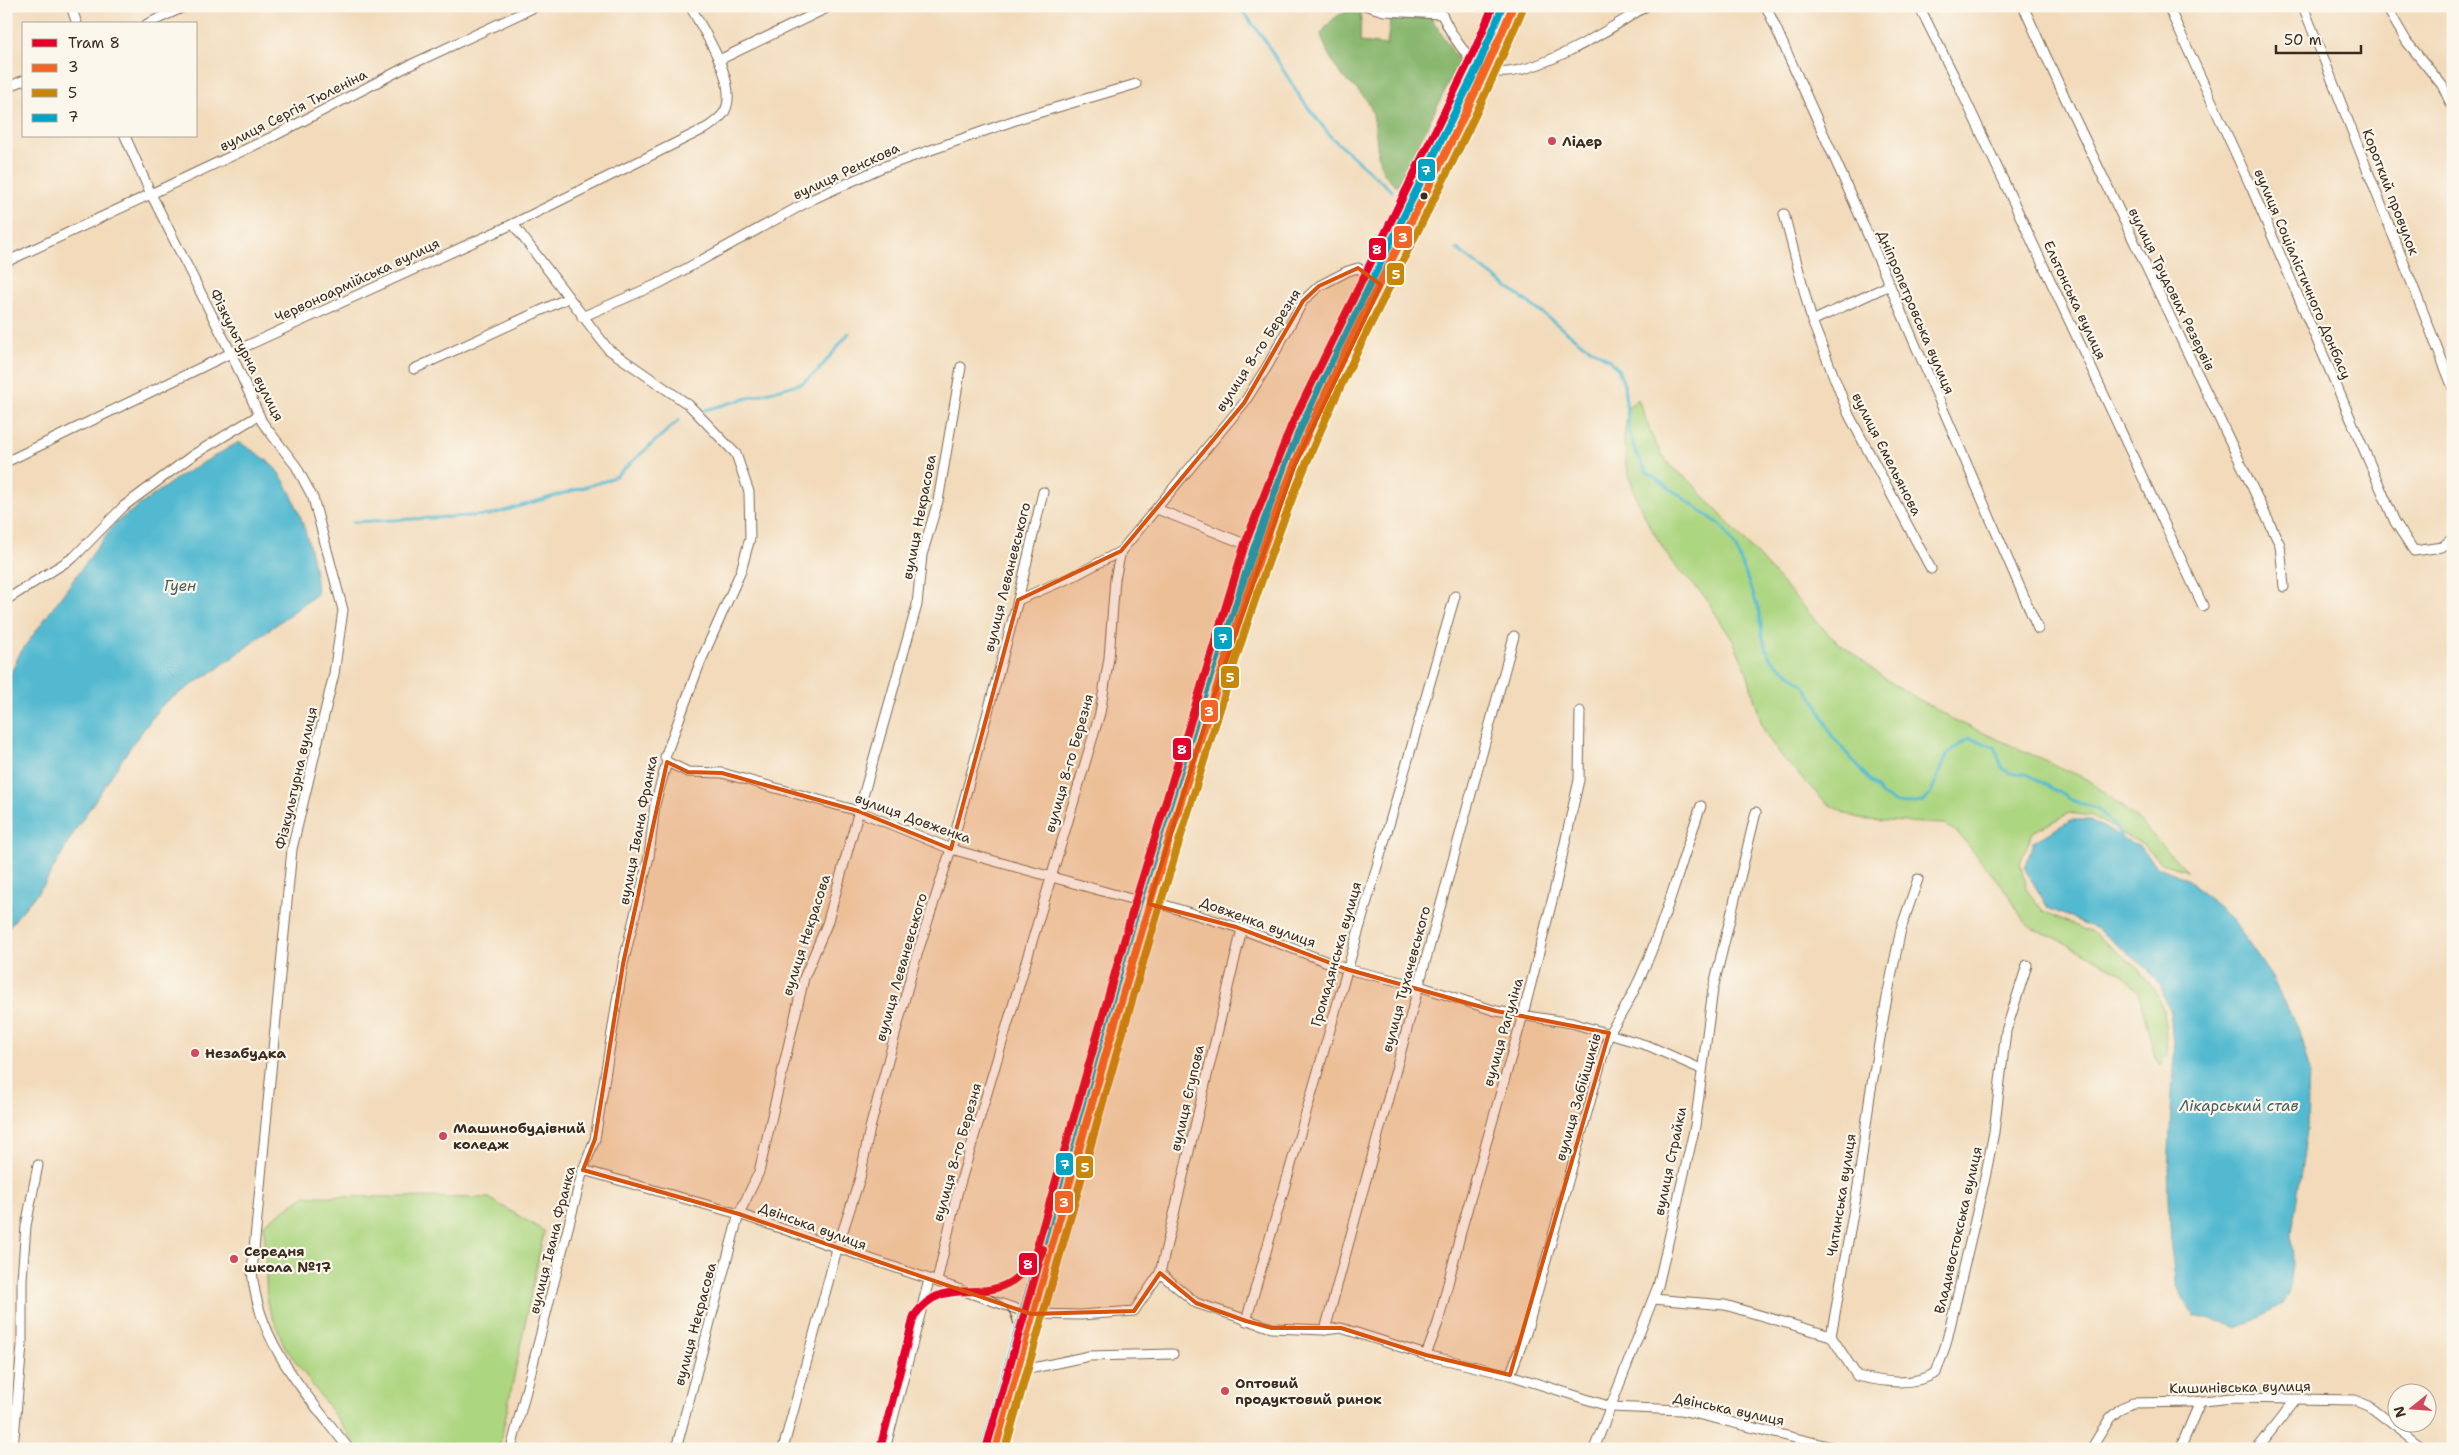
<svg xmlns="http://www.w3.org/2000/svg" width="2459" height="1455" font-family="'Shantell Sans',sans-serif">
<rect width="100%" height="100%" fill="#fbf7ec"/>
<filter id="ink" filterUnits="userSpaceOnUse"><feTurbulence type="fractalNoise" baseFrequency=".02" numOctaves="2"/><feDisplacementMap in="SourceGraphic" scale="10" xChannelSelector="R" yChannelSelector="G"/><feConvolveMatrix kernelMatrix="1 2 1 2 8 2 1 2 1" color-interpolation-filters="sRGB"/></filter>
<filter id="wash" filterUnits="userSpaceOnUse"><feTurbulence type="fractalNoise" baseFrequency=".0096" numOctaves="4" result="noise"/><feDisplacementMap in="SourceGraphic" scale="20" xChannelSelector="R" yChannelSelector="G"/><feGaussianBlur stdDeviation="1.12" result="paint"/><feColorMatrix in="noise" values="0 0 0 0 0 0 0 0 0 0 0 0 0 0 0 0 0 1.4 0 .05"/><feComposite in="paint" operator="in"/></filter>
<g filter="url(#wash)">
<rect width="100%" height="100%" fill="#f2daba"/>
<g fill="#add681" stroke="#748050">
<polygon points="1638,399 1655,443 1670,466 1691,482 1829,635 1885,679 1952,719 2089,780 2138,820 2187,871 2162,863 2143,845 2092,816 2069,813 2033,832 2020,862 2026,889 2043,911 2094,934 2138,968 2157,993 2164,1013 2167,1056 2160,1065 2155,1057 2138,991 2121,973 2052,936 2033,929 2024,921 2005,890 1958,833 1944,824 1867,820 1846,814 1825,802 1784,759 1768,738 1762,725 1746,669 1733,641 1705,597 1671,561 1648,523 1636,497 1625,461 1624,437 1628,407"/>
<polygon points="304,1196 489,1198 544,1231 499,1449 359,1449 285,1347 267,1303 264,1224"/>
</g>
<path fill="#8ab76f" stroke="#627046" d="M 1361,10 L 1360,42 L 1387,45 L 1390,21 L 1411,17 L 1427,11 L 1459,62 L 1397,187 C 1393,183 1388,178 1384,173 C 1374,158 1379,125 1370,106 C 1364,94 1353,87 1344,78 C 1334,66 1325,49 1321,34 C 1334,16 1339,12 1361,10 Z"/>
<g fill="#52b9d0" stroke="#467277">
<path d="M 239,442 C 249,449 262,455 271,464 C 297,489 316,559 317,594 L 217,669 L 164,703 L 133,743 L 76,829 L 44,885 L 6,930 L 6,684 L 20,653 L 115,523 L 180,476 Z"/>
<polygon points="2071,820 2090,820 2140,847 2157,866 2187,879 2231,918 2271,976 2299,1031 2309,1068 2307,1130 2292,1233 2293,1266 2289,1290 2282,1305 2259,1318 2236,1327 2195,1316 2182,1298 2175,1278 2171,1249 2168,1169 2174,1055 2170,1012 2161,988 2148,969 2097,929 2048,908 2025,869 2033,842"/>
</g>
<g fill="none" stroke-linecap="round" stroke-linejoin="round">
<g stroke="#52b9d0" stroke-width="3">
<polyline points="1239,6 1264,39 1300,97 1331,137 1392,191"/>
<polyline points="1457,249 1579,341 1610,360 1618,369 1624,385 1629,431 1636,453 1647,472 1721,525 1735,546 1760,613 1762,635 1770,658 1803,684 1817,704 1832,736 1882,795 1896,803 1908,804 1922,802 1930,795 1947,754 1969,738 1995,747 2002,768 2010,773 2027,774 2074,801 2098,809 2116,828 2125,842"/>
<polyline points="705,410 802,383 817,372 849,333"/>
<polyline points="353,522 490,515 605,481 616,476 679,420"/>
</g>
</g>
</g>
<g filter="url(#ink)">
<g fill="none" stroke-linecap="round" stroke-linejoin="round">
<defs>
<g id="minor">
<polyline points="71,6 77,24"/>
<polyline points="1367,6 1384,11 1441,14"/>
<path d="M 1438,6 C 1448,29 1463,58 1486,69 C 1521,87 1615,26 1646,6"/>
<polyline points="1766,6 1842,175 2038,629"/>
<polyline points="1919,6 1960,88 2203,606"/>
<polyline points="2023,6 2067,102 2280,545 2284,587"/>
<polyline points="2168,6 2252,189 2395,522 2414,551 2442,547 2453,538"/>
<polyline points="2303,6 2453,388"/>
<polyline points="2386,6 2407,42 2442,85 2453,108"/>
<polyline points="147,24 186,6"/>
<polyline points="719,60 831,6"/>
<polyline points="6,88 24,80"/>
<path d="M 125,136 L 151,194 L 231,353 L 262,422 L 296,466 L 313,498 L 343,610 L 334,674 L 292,849 L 252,1271 C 258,1344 306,1393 349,1449"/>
<polyline points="1784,214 1812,321 1849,415 1931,569"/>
<polyline points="6,262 272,137 408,66 537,6"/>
<polyline points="582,317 660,283 813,199 883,167 1021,118 1136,84"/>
<polyline points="1812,321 1890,285"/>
<polyline points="414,369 568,298"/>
<path d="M 6,462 L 231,353 L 513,224 L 708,127 C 715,122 721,118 725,111 C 739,83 703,30 690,6"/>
<polyline points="1157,509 1245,544 1264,549"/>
<polyline points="6,600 74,557 124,506 193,455 259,415"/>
<polyline points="1018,600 1074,576 1121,551"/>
<polyline points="667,762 688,772 722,773 858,811 951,849 1149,904 1161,904 1236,927 1346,969 1419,986 1496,1011 1572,1023 1649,1046 1701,1069"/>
<polyline points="583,1170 739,1214 1031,1314 1081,1315 1134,1311 1160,1273 1196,1303 1272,1328 1325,1330 1341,1328 1426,1355 1510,1375 1611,1407 1681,1410 1840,1449"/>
<polyline points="1160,1273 1242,929"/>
<polyline points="937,1281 957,1194 1100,713 1109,658 1115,579 1121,551 1244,403 1268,365 1303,301 1319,286 1348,271 1358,268 1381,285"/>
<polyline points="1653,1299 1725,1305 1831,1336 1858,1186 1870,1095 1888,992 1901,929 1918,879"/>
<polyline points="1246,1321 1455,596"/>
<polyline points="1325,1330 1514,636"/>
<path d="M 1831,1336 L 1857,1376 C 1884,1382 1911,1387 1936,1373 L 1946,1344 L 1985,1178 L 1994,1132 L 2006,1031 L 2027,965"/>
<polyline points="1426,1355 1438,1323 1463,1224 1523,1015 1553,897 1579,780 1580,711"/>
<polyline points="1015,1372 1089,1356 1173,1354"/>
<path d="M 1510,1375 L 1526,1333 L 1609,1033 C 1653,972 1675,877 1701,806"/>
<polyline points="13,1449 22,1345 22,1279 26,1226 38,1165"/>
<polyline points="511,1449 583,1170 595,1139 623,964 649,857 655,804 667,762 665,757 700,663 741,571 750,538 749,492 736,454 689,405 608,349 513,224"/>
<polyline points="676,1449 739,1214 759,1172 804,978 827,924 917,605 922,555 938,501 961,367"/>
<polyline points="783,1449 837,1249 860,1178 870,1128 914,964 951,849 1018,600 1043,492"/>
<polyline points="885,1449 929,1280"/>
<polyline points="1594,1449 1658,1286 1695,1126 1713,989 1756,812"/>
<polyline points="2091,1449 2110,1418 2121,1408 2133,1403 2194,1402 2231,1398 2354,1400 2369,1406 2425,1449"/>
<polyline points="2180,1449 2200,1402"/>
<polyline points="2257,1449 2295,1400"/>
</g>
<polyline id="secondary" points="995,1449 1149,904 1213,699 1264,549 1294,467 1330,386 1487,70 1513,6"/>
</defs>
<use href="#minor" stroke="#7b6855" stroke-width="11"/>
<use href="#secondary" stroke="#7b6855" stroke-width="14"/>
<use href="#minor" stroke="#fff" stroke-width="9"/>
<use href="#secondary" stroke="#fff" stroke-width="12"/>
<g stroke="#3b2a1e" stroke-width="1">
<path d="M 979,1291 C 998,1297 1009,1304 1014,1325"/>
<polyline points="979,1449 1035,1254"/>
</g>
<defs>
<path id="bus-1" d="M 995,1449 C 1057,1228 1117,1007 1185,788 C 1219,681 1252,571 1294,466 C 1358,309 1449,164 1513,6"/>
<path id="bus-2" d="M 1005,1449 C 1068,1229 1127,1008 1195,790 C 1228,683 1261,572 1304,469 C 1369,312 1458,167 1522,10"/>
<polyline id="bus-3" points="985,1446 1139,901 1203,696 1255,546 1285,463 1321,382 1478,66 1502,6"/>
</defs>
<use href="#bus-1" stroke="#fbf7ec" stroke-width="11"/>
<use href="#bus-2" stroke="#fbf7ec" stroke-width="11"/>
<use href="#bus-3" stroke="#fbf7ec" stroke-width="11"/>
<use href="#bus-1" stroke="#f26522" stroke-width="8"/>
<use href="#bus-2" stroke="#c88708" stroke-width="8"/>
<use href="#bus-3" stroke="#03a3c5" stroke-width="8"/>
<defs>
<g id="tram-1">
<path d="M 880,1449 L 914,1316 C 945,1274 976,1304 1012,1281 C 1022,1275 1028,1263 1035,1254 L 1136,899 L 1245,544 L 1292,424 L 1476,47 L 1493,6"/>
<polyline points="986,1449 1043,1249"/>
</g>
</defs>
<use href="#tram-1" stroke="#fbf7ec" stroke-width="11"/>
<use href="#tram-1" stroke="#e4002b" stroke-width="8"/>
</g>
</g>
<path fill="#d7540e" fill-opacity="0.2" stroke="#d7540e" stroke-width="4" stroke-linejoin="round" d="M 1358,268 L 1381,285 L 1294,467 L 1213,699 L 1149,904 L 1236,927 L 1346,969 L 1496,1011 L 1609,1033 L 1510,1375 L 1426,1355 L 1341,1328 L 1272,1328 L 1246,1321 L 1196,1303 L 1160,1273 L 1134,1311 L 1031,1314 L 739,1214 L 583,1170 L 595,1139 L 623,964 L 667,762 L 688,772 L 722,773 L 858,811 L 951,849 L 1018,600 L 1121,551 L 1244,403 L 1303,301 L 1319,286 Z"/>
<g fill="#d1495b" stroke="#fbf7ec" stroke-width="2">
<circle cx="1552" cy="141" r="5"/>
<circle cx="195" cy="1053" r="5"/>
<circle cx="443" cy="1136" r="5"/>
<circle cx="234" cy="1259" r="5"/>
<circle cx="1225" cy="1391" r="5"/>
</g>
<circle fill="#3b2a1e" stroke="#fbf7ec" stroke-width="2" cx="1424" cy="196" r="4.5"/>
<g text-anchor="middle" stroke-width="4.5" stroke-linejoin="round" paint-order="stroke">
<g font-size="14" fill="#3b2a1e" stroke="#fbf7ec">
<text transform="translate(293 110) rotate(-27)" y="5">вулиця Сергія Тюленіна</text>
<text transform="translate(846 171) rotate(-25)" y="5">вулиця Ренскова</text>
<text transform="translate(2391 192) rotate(69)" y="5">Короткий провулок</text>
<text transform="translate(2303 274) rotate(67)" y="5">вулиця Соціалістичного Донбасу</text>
<text transform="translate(357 280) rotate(-25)" y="5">Червоноармійська вулиця</text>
<text transform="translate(2172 289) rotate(64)" y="5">вулиця Трудових Резервів</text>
<text transform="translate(2075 300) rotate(65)" y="5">Ельтонська вулиця</text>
<text transform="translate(1916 312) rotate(67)" y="5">Дніпропетровська вулиця</text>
<text transform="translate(1258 350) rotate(-57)" y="5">вулиця 8-го Березня</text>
<text transform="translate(247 355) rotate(63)" y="5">Фізкультурна вулиця</text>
<text transform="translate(1887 454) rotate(63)" y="5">вулиця Ємельянова</text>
<text transform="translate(919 517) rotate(-79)" y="5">вулиця Некрасова</text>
<text transform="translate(1007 577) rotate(-76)" y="5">вулиця Леваневського</text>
<text transform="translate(1069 763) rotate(-74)" y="5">вулиця 8-го Березня</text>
<text transform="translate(296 778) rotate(-77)" y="5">Фізкультурна вулиця</text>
<text transform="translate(913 818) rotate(20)" y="5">вулиця Довженка</text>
<text transform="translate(638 830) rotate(-79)" y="5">вулиця Івана Франка</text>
<text transform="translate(1258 922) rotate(20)" y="5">Довженка вулиця</text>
<text transform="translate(806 935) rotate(-72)" y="5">вулиця Некрасова</text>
<text transform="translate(1336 954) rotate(-74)" y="5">Громадянська вулиця</text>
<text transform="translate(901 967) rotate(-74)" y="5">вулиця Леваневського</text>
<text transform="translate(1406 979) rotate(-75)" y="5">вулиця Тухачевського</text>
<text transform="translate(1503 1032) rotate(-74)" y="5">вулиця Рагуліна</text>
<text transform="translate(1578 1097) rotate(-74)" y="5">вулиця Забійщиків</text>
<text transform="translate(1187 1098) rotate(-77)" y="5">вулиця Єгупова</text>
<text transform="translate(957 1152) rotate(-74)" y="5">вулиця 8-го Березня</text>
<text transform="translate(1670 1161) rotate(-78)" y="5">вулиця Страйки</text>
<text transform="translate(1841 1195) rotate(-81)" y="5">Читинська вулиця</text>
<text transform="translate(813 1226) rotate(20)" y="5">Двінська вулиця</text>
<text transform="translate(1958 1230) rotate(-77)" y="5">Владивостокська вулиця</text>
<text transform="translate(552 1240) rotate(-76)" y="5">вулиця Івана Франка</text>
<text transform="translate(695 1324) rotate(-75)" y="5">вулиця Некрасова</text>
<text transform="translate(2240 1387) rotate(-1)" y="5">Кишинівська вулиця</text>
<text transform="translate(1729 1409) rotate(12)" y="5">Двінська вулиця</text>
</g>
<g font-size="14" font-weight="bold" fill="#3b2a1e" stroke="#fbf7ec" text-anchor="start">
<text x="1562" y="146">Лідер</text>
<text x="205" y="1058">Незабудка</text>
<text x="453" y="1133">Машинобудівний<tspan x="453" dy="16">коледж</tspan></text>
<text x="244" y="1256">Середня<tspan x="244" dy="16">школа №17</tspan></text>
<text x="1235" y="1388">Оптовий<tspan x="1235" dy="16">продуктовий ринок</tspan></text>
</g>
<g font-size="15" font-style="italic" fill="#435c5c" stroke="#fbf7ec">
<text x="180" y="591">Гуен</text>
<text x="2239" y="1111">Лікарський став</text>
</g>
</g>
<g stroke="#fbf7ec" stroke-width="2">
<rect x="1417" y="158" width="19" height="24" rx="5" fill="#03a3c5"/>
<rect x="1393" y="225" width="20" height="24" rx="5" fill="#f26522"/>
<rect x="1368" y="237" width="19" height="24" rx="5" fill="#e4002b"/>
<rect x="1386" y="262" width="19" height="24" rx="5" fill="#c88708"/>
<rect x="1213" y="626" width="20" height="24" rx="5" fill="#03a3c5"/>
<rect x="1220" y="665" width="20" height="24" rx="5" fill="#c88708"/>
<rect x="1200" y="699" width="19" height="24" rx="5" fill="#f26522"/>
<rect x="1172" y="737" width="20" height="24" rx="5" fill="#e4002b"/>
<rect x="1055" y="1152" width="19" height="24" rx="5" fill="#03a3c5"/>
<rect x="1075" y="1155" width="19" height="24" rx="5" fill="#c88708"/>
<rect x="1054" y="1190" width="20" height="24" rx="5" fill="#f26522"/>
<rect x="1018" y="1252" width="20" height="24" rx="5" fill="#e4002b"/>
</g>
<g font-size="14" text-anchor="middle" font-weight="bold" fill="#fff">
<text x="1426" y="175">7</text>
<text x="1403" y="242">3</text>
<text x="1377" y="254">8</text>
<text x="1396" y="279">5</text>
<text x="1223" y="643">7</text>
<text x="1230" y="682">5</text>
<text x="1209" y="716">3</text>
<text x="1182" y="754">8</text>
<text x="1065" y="1169">7</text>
<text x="1085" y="1172">5</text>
<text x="1064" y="1207">3</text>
<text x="1028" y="1269">8</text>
</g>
<rect width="2459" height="1455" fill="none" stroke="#fbf7ec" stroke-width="25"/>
<rect x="22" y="22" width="175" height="115" fill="#fbf7ec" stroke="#aea59a"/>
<rect x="32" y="39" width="25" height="8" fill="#e4002b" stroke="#aea59a"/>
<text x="68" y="48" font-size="15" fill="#3b2a1e">Tram 8</text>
<rect x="32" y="64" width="25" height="8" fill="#f26522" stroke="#aea59a"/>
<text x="68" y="72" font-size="15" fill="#3b2a1e">3</text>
<rect x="32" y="89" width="25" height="8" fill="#c88708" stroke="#aea59a"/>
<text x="68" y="98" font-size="15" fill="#3b2a1e">5</text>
<rect x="32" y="114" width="25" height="8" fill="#03a3c5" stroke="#aea59a"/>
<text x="68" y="122" font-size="15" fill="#3b2a1e">7</text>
<g transform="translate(2412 1408) rotate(253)"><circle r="24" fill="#fbf7ec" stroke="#aea59a"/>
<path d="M0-4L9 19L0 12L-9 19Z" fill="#d1495b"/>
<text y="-8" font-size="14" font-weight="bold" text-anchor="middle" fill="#3b2a1e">N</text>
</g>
<path d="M2276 45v8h85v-8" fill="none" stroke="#3b2a1e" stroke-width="2.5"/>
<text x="2284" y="45" font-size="15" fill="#3b2a1e" stroke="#fbf7ec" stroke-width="4" paint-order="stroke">50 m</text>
</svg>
